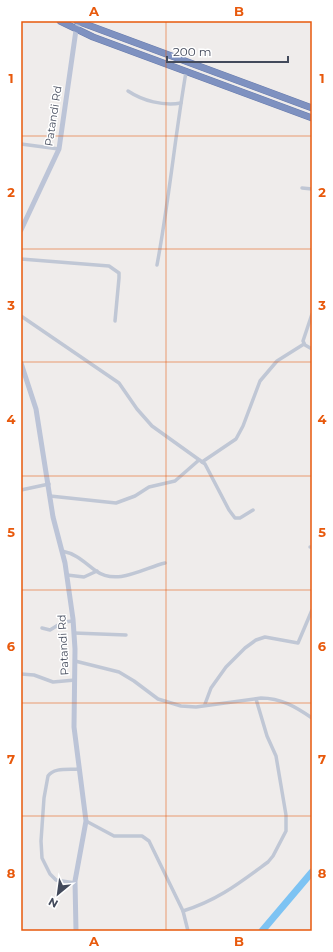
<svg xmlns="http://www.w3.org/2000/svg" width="333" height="952" font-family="Montserrat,sans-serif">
<rect width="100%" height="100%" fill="#efeceb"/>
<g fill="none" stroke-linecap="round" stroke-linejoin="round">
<polyline stroke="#7dc3f3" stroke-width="7" points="262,931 312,872"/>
<defs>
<g id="highway">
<polyline points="60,21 93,37 312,118"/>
<polyline points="77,21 312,108"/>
</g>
</defs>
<use href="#highway" stroke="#697cac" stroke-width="7"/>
<g stroke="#c0c7d5" stroke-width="3.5">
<path d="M 128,91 C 143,101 163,106 181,103"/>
<polyline points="21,144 59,149"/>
<polyline points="302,188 312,189"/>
<polyline points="21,259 109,266 119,273 119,278 115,321"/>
<path d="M 157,265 C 169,201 175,136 186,72"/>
<polyline points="312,314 303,341 305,345 312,349"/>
<polyline points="21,316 119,383 137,409 152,426 205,464 229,510 235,518 240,518 253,510"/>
<polyline points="202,462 236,439 243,426 260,381 277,361 304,344"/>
<polyline points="21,490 49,484"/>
<polyline points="50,496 116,503 135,496 149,487 175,481 199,460"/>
<polyline points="310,547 312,547"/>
<path d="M 62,551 C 77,554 84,562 96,571 C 117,586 144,568 165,563"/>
<polyline points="67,575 84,577 97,571"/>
<polyline points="42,628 50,630 63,622 73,621"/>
<polyline points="74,633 126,635"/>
<path d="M 75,661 L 119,672 L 134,681 L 158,699 L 181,706 L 196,707 L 261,698 C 281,698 296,707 312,718"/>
<polyline points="21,674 34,675 53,682 75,680"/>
<polyline points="205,704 211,688 226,667 245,648 256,640 265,637 298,643 312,610"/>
<polyline points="86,821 114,836 142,836 149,841 183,911 188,931"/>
<path d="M 75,883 L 56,880 L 50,874 L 42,858 L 41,841 L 44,798 L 48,776 C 54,767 69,770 79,769"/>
<path d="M 183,911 C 218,900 238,884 268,862 L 273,856 L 286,831 L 286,815 L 276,756 L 267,736 L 256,699"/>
</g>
<g stroke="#bcc4d7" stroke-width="5">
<polyline points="21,230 59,149 76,30 79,22"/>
<polyline points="21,363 36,409 53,517 65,563 73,619 75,649 74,727 86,821 75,881 76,931"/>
</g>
<use href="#highway" stroke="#7e91c0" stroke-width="6"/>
</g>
<path fill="none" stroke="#e8590c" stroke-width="1" stroke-opacity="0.55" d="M 166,21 L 166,931M 21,136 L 312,136M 21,249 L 312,249M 21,362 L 312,362M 21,476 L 312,476M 21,590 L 312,590M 21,703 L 312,703M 21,816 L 312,816"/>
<g text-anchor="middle" stroke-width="3" stroke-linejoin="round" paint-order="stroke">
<g font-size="11" fill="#434a5b" stroke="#fff">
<text transform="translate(53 116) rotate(-81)" y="4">Patandi Rd</text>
<text transform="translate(63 645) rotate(-93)" y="4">Patandi Rd</text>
</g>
</g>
<rect width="333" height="952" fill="none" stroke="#ffffff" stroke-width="44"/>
<g transform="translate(58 894) rotate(209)" stroke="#ffffff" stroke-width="3" paint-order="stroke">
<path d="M0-3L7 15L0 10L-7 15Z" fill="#434a5b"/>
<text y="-6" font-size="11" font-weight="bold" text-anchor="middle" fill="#434a5b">N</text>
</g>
<path d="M167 56v6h121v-6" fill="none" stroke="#434a5b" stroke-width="2"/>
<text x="173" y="56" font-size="12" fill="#434a5b" stroke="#ffffff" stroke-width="3" paint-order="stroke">200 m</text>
<rect x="22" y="22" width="289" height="908" fill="none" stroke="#e8590c" stroke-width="1.5"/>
<g font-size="13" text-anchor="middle" font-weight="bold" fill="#e8590c">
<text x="94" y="16">A</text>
<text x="239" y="16">B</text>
<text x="11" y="83">1</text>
<text x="322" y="83">1</text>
<text x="11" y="197">2</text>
<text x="322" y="197">2</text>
<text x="11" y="310">3</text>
<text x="322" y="310">3</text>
<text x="11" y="424">4</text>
<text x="322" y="424">4</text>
<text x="11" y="537">5</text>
<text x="322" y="537">5</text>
<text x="11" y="651">6</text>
<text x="322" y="651">6</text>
<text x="11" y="764">7</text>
<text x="322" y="764">7</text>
<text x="11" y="878">8</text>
<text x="322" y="878">8</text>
<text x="94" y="946">A</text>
<text x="239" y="946">B</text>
</g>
</svg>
